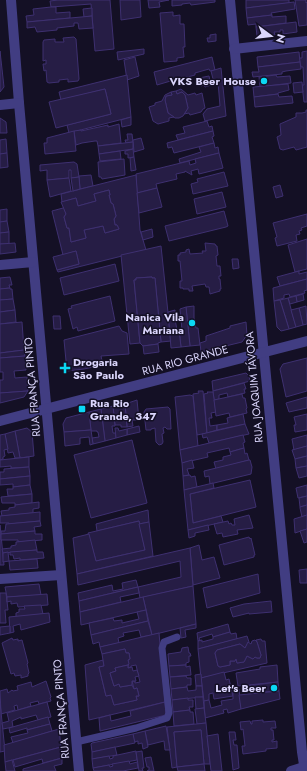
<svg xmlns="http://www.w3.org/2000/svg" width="307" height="771" font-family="Jost,sans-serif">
<rect width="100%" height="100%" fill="#141025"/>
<g fill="#261d45" stroke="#3e3070">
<polygon points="58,0 110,0 114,49 95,51 91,4 51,7 50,1"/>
<polygon points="120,0 140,0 141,17 121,20"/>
<polygon points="148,0 169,0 159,2 160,7 149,8"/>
<polygon points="172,0 215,0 215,2 191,5 190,3 182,4 182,5 172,6"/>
<polygon points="246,0 289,0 289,3 246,8"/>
<polygon points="295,0 306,0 306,3 307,2 307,25 299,26"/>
<polygon points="294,2 295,9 271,13 272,15 247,18 246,8"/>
<polygon points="51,7 56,7 56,13 70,12 70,18 27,22 26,16 34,15 33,9"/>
<polygon points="92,8 92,16 84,17 83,9"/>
<polygon points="173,12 173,16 180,15 180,24 184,24 185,47 183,47 184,57 177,58 177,61 164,62 160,13"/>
<polygon points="272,15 272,17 286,16 286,23 256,27 256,24 248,25 247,18"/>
<polygon points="92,16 93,28 79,29 78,23 74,23 74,26 57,28 57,30 37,32 35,27 27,28 27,22"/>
<polygon points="296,22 297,32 283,34 283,30 280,30 280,32 274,32 275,35 257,36 256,27"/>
<polygon points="216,34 216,41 208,42 207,38 210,38 210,35"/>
<polygon points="74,37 76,39 79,79 78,81 68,82 68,79 59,80 59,82 49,83 47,82 46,70 44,71 43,64 46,64 46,60 43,61 43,42 44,40 55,39 55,42 64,42 63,38"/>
<polygon points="144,49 144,54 118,60 117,52"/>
<polygon points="0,51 4,87 0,92"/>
<polygon points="307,51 307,102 304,102 302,85 304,85 303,67 301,67 299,58 302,58 302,52"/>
<polygon points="299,52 300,62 258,67 257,57"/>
<polygon points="135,57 139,76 127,80 124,60"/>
<polygon points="212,57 215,70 210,71 209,69 195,73 195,75 184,78 184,77 157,85 154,72"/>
<polygon points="300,62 301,69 286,71 282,72 282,74 253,77 252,72 259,72 258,67"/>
<polygon points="221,68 226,116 205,121 203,114 207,109 220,106 218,82 214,83 211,71"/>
<polygon points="127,75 131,117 69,133 67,125 111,114 105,89 61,100 59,92"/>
<polygon points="276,75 277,77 290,76 291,83 260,87 259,77"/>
<polygon points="209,76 211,85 205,87 204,85 201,86 199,78"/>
<polygon points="302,82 303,92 294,93 293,83"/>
<polygon points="288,84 289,90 278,93 278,94 254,97 253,87"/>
<polygon points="105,89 111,114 56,128 49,102"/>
<polygon points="181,89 188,95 195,93 196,95 202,93 205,108 203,109 201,112 190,115 189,113 184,114 188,108 185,95 182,92 177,94 176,91"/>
<polygon points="176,91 177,94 182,92 185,95 188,108 183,116 179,118 175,118 168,113 165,100 166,96 172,95 171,92"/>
<polygon points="171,92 172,95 166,96 165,100 168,113 174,117 169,118 169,121 158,124 153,121 149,107 155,105 155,103 162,101 165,95"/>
<polygon points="278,94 279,97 292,96 293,103 255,107 254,97"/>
<polygon points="306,110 307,110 307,147 296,150 294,147 283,150 280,149 277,137 281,135 280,124 296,117 296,113 302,113 306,112"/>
<polygon points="131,117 131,125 122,127 121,120"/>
<polygon points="0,118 6,122 7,133 0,133"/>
<polygon points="207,121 209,127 212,126 213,131 178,140 176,135 185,133 183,127"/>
<polygon points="119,124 121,143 98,146 97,141 95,141 82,143 76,145 74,131 81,130 81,131 108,125 108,127"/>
<polygon points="74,131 76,151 45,154 44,143 47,143 47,138"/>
<polygon points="213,131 214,136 212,137 214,143 174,153 172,147 168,148 167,143"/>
<polygon points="127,134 132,134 133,142 126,143 125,140 128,140"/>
<polygon points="141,138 144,149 134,152 133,140"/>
<polygon points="6,139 7,153 0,154 0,140"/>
<polygon points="133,142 133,149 99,154 98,146"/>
<polygon points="214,143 215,148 218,147 219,153 180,163 179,159 201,152 199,147"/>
<polygon points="133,149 134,157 128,158 128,154 125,154 125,151"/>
<polygon points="120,151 121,159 100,161 99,154"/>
<polygon points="7,153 8,167 0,168 0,154"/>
<polygon points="219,153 223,168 199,174 198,169 191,171 192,175 185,171 185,172 176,174 177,179 156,184 157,188 137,193 136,174 189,161 190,165 196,163 195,159"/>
<polygon points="134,157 136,170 131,171 130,158"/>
<polygon points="124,159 125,175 102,179 101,177 99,177 98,162"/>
<polygon points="74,162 77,164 79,177 71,178 71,170 69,170 69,178 47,180 47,170 40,171 40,165"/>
<polygon points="224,172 228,186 193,194 191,184 198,182 197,179"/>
<polygon points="91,175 93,186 80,189 79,176"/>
<polygon points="136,175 140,230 146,250 58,272 57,270 79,264 76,251 63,255 52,211 63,208 64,207 66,214 64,217 67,228 69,228 71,242 86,238 84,230 103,226 105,233 119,229 117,225 115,225 114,219 116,216 113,204 111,203 109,195 110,195 109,190 94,194 96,201 78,206 76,198 62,202 61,194"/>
<polygon points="79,177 80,189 73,191 71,178"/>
<polygon points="69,178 71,191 50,197 47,180"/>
<polygon points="280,185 283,196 276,198 273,187"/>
<polygon points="157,188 162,207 139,213 137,193"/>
<polygon points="109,190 110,195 109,195 111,203 113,204 116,216 114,219 115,225 117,225 119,229 105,233 103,226 84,230 86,238 71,242 69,228 67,228 64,217 66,214 61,202 76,198 78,206 96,201 94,194"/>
<polygon points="222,192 226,207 197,214 194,199"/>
<polygon points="7,209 7,221 0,222 0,210"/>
<polygon points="224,211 228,226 226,227 169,241 165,226"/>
<polygon points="307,214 307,226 301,228 302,230 299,231 300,234 296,235 297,241 277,246 275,238 277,237 273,223"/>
<polygon points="7,221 9,232 0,233 0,222"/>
<polygon points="152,229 153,237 143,240 141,232"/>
<polygon points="9,232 9,244 0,244 0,233"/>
<polygon points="307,239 307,269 295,272 288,245"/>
<polygon points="15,243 16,252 0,254 0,244"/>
<polygon points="205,243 215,244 216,246 217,246 218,255 216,256 217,266 220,266 221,276 219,276 219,279 220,279 221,289 220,289 220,291 210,294 209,287 206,287 205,284 192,286 193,291 189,291 189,289 183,289 183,288 180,288 180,281 182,281 180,261 178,261 178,255 180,255 180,253 186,252 186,250 189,249 190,254 203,253 202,251 206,251"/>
<polygon points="161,246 171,341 161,342 155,278 152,278 152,277 136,278 136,280 134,280 140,343 130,344 121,255"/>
<polygon points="76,251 79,264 57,270 53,257"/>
<polygon points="232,259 238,259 239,268 233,269"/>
<polygon points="115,264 119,281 64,295 60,278"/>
<polygon points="299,271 299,274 307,272 307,279 280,286 277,277"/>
<polygon points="10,277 12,285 9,285 10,288 0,289 0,278"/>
<polygon points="152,277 152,278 155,278 161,342 158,343 158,344 143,346 140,343 134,280 136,280 136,278"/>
<polygon points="307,279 307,290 304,291 305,293 290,297 289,294 284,295 284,298 274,301 273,288"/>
<polygon points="10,288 10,289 12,289 13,299 0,300 0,289"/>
<polygon points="303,294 304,300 297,302 296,296"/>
<polygon points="110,296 115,321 78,331 77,327 73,329 68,309 72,308 71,306"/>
<polygon points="296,296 297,302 290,304 288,298"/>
<polygon points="288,298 296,327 289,329 280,300"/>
<polygon points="13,299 15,310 0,312 0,300"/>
<polygon points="280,300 289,329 281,331 277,327 274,301"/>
<polygon points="194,306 194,318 196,328 198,328 200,345 190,346 186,307"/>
<polygon points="306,306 307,324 303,325 299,308"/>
<polygon points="186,307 190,346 181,347 179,330 182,330 180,309"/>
<polygon points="299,308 303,325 296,327 291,310"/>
<polygon points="15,310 16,322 0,324 0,312"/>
<polygon points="175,310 175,319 177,330 179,330 181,347 171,348 168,312"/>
<polygon points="53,316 60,316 61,329 54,329"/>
<polygon points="22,322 24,350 0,353 0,324"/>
<polygon points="246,322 247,335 242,342 201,352 200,343 206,341 206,336 230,328 230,326"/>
<polygon points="119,326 122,331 127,333 129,354 101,356 103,365 84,369 67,371 64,340"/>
<polygon points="158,344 159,352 144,354 143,346"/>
<polygon points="24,350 25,356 0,358 0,353"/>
<polygon points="25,356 26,370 14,371 15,378 27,377 28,391 0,393 0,380 3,380 3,372 0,372 0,358"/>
<polygon points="307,358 307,391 286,397 280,369 283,364"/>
<polygon points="246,373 249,376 250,381 213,391 212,381"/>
<polygon points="244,383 246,389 244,389 245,393 228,397 227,393 219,395 219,399 214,400 213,391"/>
<polygon points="28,391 24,397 0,403 0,393"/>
<polygon points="198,391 203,391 207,433 197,435 193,394 199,393"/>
<polygon points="207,392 213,392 216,412 211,413 212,418 209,418 210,426 217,425 217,430 207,433 204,394 208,393"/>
<polygon points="242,394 243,398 245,398 247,408 246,409 247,413 230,417 229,413 216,416 214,400"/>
<polygon points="190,395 193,396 198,446 180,450 175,397"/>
<polygon points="307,397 307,408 289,412 286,403"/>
<polygon points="137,400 139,420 132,420 133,426 127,427 125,404"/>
<polygon points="125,404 127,427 121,427 121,425 115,425 113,406"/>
<polygon points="113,406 115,426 112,426 113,433 116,433 116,438 105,441 101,409"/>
<polygon points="168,407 170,409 171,429 167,429 165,427 163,428 164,433 162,434 163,442 162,444 159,445 156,442 155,428 151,429 151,430 146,430 144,412 146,409"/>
<polygon points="101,409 105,441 93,444 92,438 99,437 98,432 97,432 97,431 91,431 89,412"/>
<polygon points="89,412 91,430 64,432 63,424 66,418"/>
<polygon points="243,414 245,424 217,430 217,425 228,423 227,418"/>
<polygon points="307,414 307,430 295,432 294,425 296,425 294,417"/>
<polygon points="245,424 249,434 209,443 207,437 203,438 202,434"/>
<polygon points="139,426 140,432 127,435 127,429"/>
<polygon points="27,428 32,432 34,456 20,458 15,431"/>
<polygon points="115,428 118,428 119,431 127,429 127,435 116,438"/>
<polygon points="91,430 93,444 90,445 89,437 80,438 80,444 65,446 64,432"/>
<polygon points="15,431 20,458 15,458 13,452 8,453 5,434"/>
<polygon points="5,434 8,449 4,450 5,456 3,457 3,459 0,460 0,435"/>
<polygon points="243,435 245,442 243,443 244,448 230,452 229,448 207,453 208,457 182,463 180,450"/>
<polygon points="307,435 307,446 294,450 292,439"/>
<polygon points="132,440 147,503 91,518 74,455"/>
<polygon points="307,446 307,456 295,459 292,450"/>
<polygon points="244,448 245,454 247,453 249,460 216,469 214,462 223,460 223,457 231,455 230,452"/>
<polygon points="307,456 307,466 296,468 295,459"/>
<polygon points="29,457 29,467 11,468 11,466 0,467 0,460"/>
<polygon points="192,460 194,468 187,469 189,475 183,476 182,463"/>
<polygon points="249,460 250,460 252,467 251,474 210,484 209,476 205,477 204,471"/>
<polygon points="307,466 307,476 299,478 296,468"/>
<polygon points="29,467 30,476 0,479 0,472 4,472 4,469"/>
<polygon points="190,475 191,477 195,476 197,487 184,490 183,476"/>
<polygon points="30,476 30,485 13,487 13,484 0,485 0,479"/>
<polygon points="250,480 256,507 193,523 190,494"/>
<polygon points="213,483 214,488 190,494 193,523 221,516 223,522 188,530 184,490"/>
<polygon points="30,485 32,494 8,496 7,489 13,489 13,487"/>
<polygon points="307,485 307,496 298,498 296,488"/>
<polygon points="32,494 32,503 15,505 15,503 2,503 1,497"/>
<polygon points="307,496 307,505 300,507 299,498"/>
<polygon points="39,502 39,508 33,509 33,513 2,516 1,511 9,510 9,508 15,507 15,505"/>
<polygon points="307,505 307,515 302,517 300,508 300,507"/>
<polygon points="148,510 149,522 139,524 139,521 97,531 96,524"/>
<polygon points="40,512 40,521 9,524 9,523 0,523 0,516"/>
<polygon points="249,515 253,528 237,530 238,534 223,537 222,533 217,534 214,524 228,521 229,524 231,523 232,525 235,525 234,519"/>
<polygon points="307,515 307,529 295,533 294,519"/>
<polygon points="40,521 41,526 34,527 35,531 1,534 1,531 5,531 6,524"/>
<polygon points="139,521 145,550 96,561 88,533"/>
<polygon points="149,522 153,556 77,574 73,538 89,534 96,561 145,550 139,524"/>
<polygon points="0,525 4,565 0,565"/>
<polygon points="208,525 209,530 195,533 195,536 189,538 188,530"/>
<polygon points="307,529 307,542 304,543 300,531"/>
<polygon points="35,531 35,534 42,534 42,540 18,542 18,540 1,540 1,534"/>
<polygon points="249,537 250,539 251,538 255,555 254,555 254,557 224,565 219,545"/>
<polygon points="35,540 37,550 3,553 2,549 11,548 11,546 16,545 16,542"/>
<polygon points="199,545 202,560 214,557 220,578 193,585 190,548"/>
<polygon points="190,548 193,586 140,598 138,587 181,577 180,561 78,585 77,574"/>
<polygon points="37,550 37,552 43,552 44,558 20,560 20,558 14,559 13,555 10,555 10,552"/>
<polygon points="8,552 9,561 3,562 3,553"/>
<polygon points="37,559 38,568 10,570 9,561"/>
<polygon points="307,569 307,583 300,583 299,570"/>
<polygon points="258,574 260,593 207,608 203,588"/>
<polygon points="136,580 138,587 79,601 78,593 112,585 113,591 123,589 122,583"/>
<polygon points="39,584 41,595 7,597 5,587"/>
<polygon points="193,586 196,624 152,635 143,597"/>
<polygon points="138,587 139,593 120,597 121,602 80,612 79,601"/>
<polygon points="0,593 6,593 8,610 5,610 6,623 0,623"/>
<polygon points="47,594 48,605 18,607 17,603 11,604 11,601 7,602 7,597"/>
<polygon points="143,597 146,610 81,625 80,612"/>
<polygon points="271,601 272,612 249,614 249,613 233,617 230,608 244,604"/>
<polygon points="41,605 43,614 16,617 16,613 19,612 19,609 25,609 24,606"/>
<polygon points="146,610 148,621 91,635 89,623 113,618 114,621 122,620 122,623 139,619 137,612"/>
<polygon points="49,613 50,622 21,630 20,624 13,626 14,632 10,633 9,617"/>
<polygon points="148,621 152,635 141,637 139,630 123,633 124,636 118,638 119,643 100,647 99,642 93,644 91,635"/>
<polygon points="196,624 196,628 185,630 186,637 181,638 180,628"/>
<polygon points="228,624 230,632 213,637 212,634 199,638 200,640 198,641 197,633"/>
<polygon points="10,626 10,633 0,635 0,627"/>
<polygon points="230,632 231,634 236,633 237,639 198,649 198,641 202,640 202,642 213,639 213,637"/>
<polygon points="159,633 165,702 89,720 85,665 103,660 104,666 99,667 106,696 111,695 114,705 137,700 136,696 139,696 137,688 134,689 132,681 135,681 135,683 140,682 136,665 131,666 131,667 128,668 128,660 130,659 129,653 126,653 125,649 102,654 100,647"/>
<polygon points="247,636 249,642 245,648 240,644 217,650 215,653 218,666 220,667 230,665 230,661 235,661 236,659 237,663 244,662 247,656 253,659 255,657 257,658 260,658 261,655 257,642 256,640 261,639 262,641 265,641 267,663 201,678 198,649"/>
<polygon points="12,638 13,640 18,639 18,641 22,640 28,663 27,664 29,673 28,674 28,676 21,678 21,675 15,676 14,673 11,674 2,643"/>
<polygon points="255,640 257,642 261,655 260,658 257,658 255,657 253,659 247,656 244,662 237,663 236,659 235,661 230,661 230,665 220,667 218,666 215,653 217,650 240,644 245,648 248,642 251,644 252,641"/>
<polygon points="188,647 189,653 190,653 191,656 189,656 189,662 186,663 186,665 169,666 168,654 181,652 182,648"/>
<polygon points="125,649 126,653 129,653 130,659 128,660 129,664 128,665 115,668 116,671 110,673 114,686 119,684 120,687 132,685 134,689 137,688 139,696 136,696 137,700 114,705 111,695 106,696 99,667 104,666 102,654"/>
<polygon points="128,665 128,668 132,667 133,671 137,670 139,676 135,677 136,681 132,681 132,685 120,687 119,684 114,686 110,673 116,671 115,668"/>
<polygon points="186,665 186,667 190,666 191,675 170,677 169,666"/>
<polygon points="277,665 278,682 238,686 236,673 260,669 260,667"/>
<polygon points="224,672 226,680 229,679 233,696 214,699 213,693 209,694 209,700 204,701 201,678"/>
<polygon points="201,674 202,686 196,686 195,675"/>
<polygon points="186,676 187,678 191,678 191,685 187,685 187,687 171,689 170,677"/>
<polygon points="46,681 51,697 50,698 51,701 39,704 38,701 30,703 31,706 18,710 17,705 14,706 15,710 1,714 0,691 7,689 8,693 12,690 13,691 18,690 17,686 31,682 32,687"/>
<polygon points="278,682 279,691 263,692 263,690 255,691 255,688 246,688 246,686"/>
<polygon points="196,686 202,686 203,697 172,700 171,689 187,687 188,691 196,690"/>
<polygon points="239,689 241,709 228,713 227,709 223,710 224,713 205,718 204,701 209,700 211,708 222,705 221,701 233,699 233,690"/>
<polygon points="279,691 280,699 241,709 239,695"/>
<polygon points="195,697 203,697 204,708 196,709"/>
<polygon points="188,698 188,700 193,700 193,707 189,707 190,710 173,712 172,700"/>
<polygon points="0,702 5,751 0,752"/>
<polygon points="47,702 51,717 38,720 36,715 21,719 21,717 12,721 13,727 3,729 2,723 9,721 7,713"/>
<polygon points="165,702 166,715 100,731 99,718 110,715 111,721 131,716 130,711"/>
<polygon points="204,708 206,723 197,724 195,709"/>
<polygon points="190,710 190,712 193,712 194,724 174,726 173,712"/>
<polygon points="48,717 50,724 27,730 27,728 10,733 9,728"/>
<polygon points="263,720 263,722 275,721 276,728 271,728 271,730 273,730 274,740 272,740 272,742 277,741 277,748 266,749 266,751 243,754 242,746 245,746 243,729 241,730 240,722 250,721 251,724 252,724 252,721"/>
<polygon points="206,723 210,764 204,764 201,730 174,732 177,767 172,768 167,727"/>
<polygon points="50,724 52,731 13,743 11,737 28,733 27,730"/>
<polygon points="166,726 170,750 165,750 164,741 148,745 145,731"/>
<polygon points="59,729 61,747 5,762 4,745"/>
<polygon points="201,730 204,764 177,767 174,732"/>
<polygon points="145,731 148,747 143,749 142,743 138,744 138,741 134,742 133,734"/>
<polygon points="229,732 235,732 236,740 233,740 234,745 237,745 239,768 233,770"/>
<polygon points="133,734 135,743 92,752 91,744 92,743"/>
<polygon points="218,734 222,771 211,771 207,736"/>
<polygon points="61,747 62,758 43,763 42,759 15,767 13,760"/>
<polygon points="115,747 117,755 92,759 92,752"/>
<polygon points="136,751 137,760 93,768 92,759 109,756 110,759 113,758 113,756"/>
<polygon points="142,751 144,768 142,768 143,771 139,771 136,752"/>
<polygon points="151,757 154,771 147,771 149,770 149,767 147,767 145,758"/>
<polygon points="62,758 62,764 54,766 56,771 23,771 23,769"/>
<polygon points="12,760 15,771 6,771 5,762"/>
<polygon points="129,761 130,764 137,762 138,768 123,771 94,771 93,768 109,765 110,767 113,766 112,764"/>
<polygon points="204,764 205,771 178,771 177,767"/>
</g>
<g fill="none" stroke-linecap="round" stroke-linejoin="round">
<polyline stroke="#413d82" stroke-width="7" points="76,742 136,728 167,718 169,713 162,648 164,642 177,637"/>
<g stroke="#413d82" stroke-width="10">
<polyline points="11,0 19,103 79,771"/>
<polyline points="230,0 302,752 305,771"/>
<polyline points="234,49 307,41"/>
<polyline points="0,105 19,103"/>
<polyline points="0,265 33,262"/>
<polyline points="0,421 307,341"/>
<polyline points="0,579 61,575"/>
<polyline points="291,771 307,766"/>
</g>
</g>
<g fill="#0bd8f4" stroke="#141025" stroke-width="1.5">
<circle cx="264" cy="81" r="4"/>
<circle cx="192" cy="323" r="4"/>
<path d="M63 362h4v4h4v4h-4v4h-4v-4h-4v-4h4z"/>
<rect x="78" y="405" width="8" height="8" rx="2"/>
<circle cx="274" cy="688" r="4"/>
</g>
<g text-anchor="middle" stroke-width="3" stroke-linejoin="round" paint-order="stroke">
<g font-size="11" font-weight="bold" fill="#dbd6fd" stroke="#141025" text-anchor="end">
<text x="256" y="85">VKS Beer House</text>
<text x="184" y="321">Nanica Vila<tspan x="184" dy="13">Mariana</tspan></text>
<text x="73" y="366" text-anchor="start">Drogaria<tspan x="73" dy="13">São Paulo</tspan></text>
<text x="90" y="407" text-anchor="start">Rua Rio<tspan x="90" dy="13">Grande, 347</tspan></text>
<text x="266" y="692">Let's Beer</text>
</g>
<g font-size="11" fill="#dbd6fd" stroke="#141025">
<text transform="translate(185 360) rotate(-15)" y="4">RUA RIO GRANDE</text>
<text transform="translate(32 387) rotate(-95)" y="4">RUA FRANÇA PINTO</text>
<text transform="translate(254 387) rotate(-95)" y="4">RUA JOAQUIM TÁVORA</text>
<text transform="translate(61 709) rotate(-95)" y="4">RUA FRANÇA PINTO</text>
</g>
</g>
<g transform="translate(271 36) rotate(105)" stroke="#141025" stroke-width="3" paint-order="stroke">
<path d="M0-3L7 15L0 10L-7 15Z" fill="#dbd6fd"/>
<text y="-6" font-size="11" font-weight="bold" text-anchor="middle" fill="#dbd6fd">N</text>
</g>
</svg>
